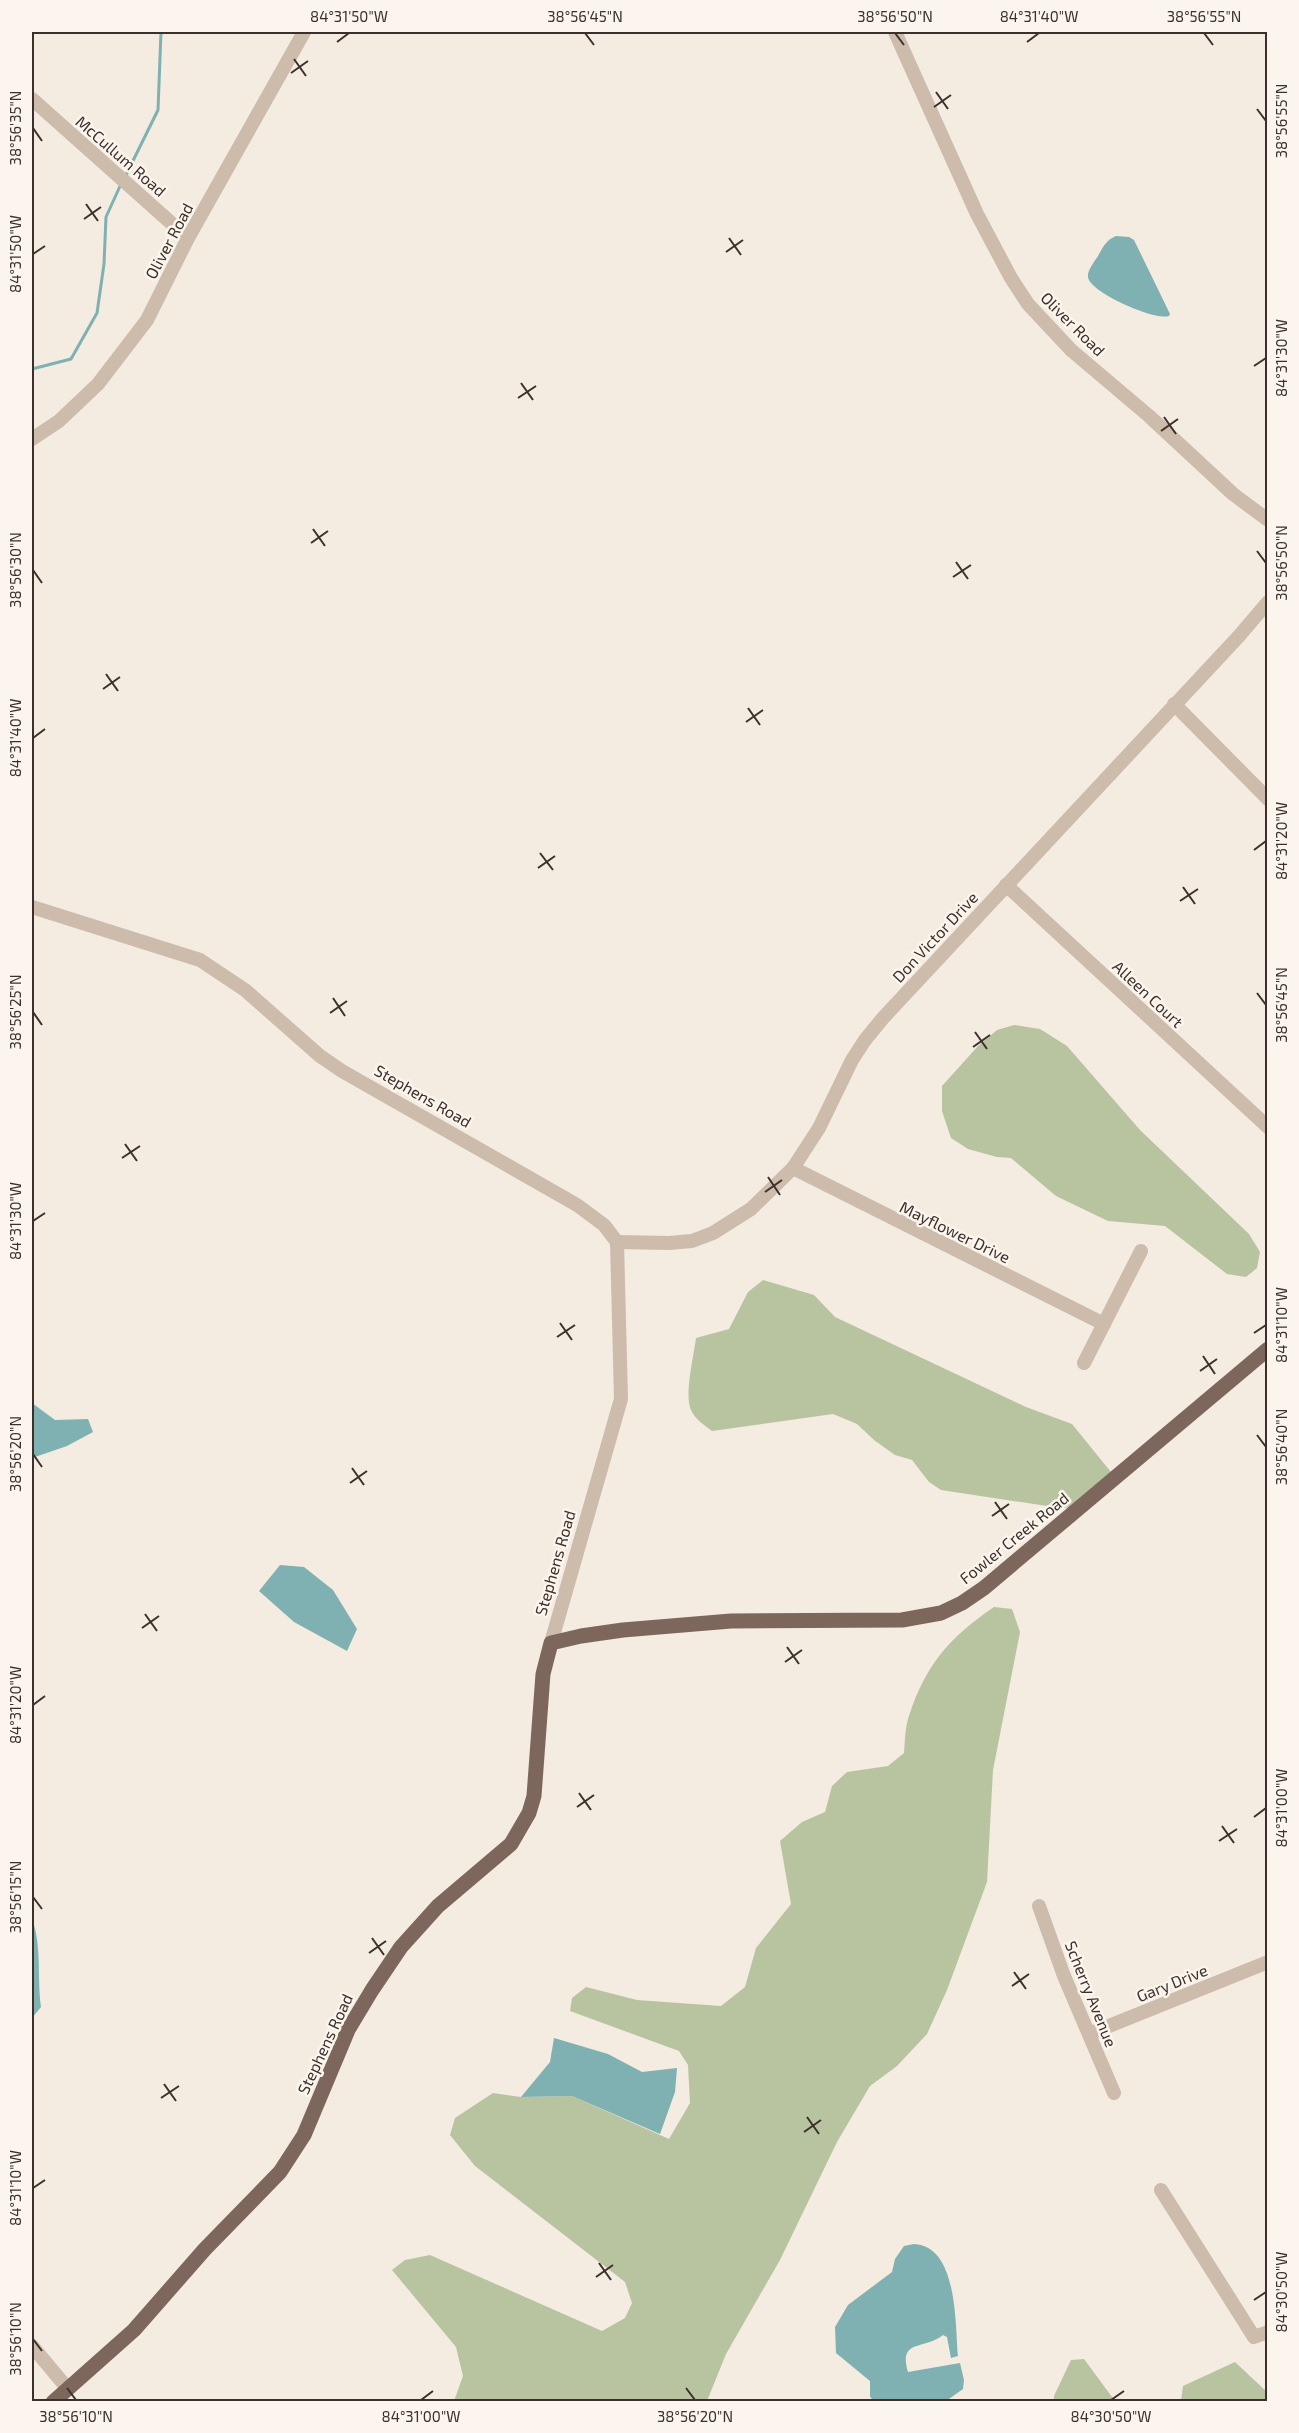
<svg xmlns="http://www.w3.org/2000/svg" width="1299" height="2433" font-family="'Exo 2',sans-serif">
<rect width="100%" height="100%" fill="#f4ebe1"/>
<g fill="#b8c4a0">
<polygon points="1014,1025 1040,1029 1067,1046 1140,1130 1249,1234 1260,1252 1257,1268 1246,1277 1227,1274 1165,1226 1108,1221 1056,1196 1011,1158 997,1157 968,1149 951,1138 942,1111 942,1086 979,1045 997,1030"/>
<path d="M 763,1280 L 814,1295 L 835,1317 L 1026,1407 L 1072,1424 L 1115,1477 L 1081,1507 L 1060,1508 L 941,1490 L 929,1482 L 912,1460 L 895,1455 L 874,1440 L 857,1424 L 833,1414 L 712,1431 C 704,1425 695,1419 691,1410 C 684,1395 694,1355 696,1338 L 729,1329 L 748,1292 Z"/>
<path d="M 994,1607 L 1012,1609 L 1020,1632 L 993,1770 L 987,1882 L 947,1990 L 927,2034 L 897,2066 L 870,2086 L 837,2142 L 780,2260 L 726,2354 L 707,2401 L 454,2401 L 463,2376 L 456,2347 L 392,2270 L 405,2260 L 430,2255 L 602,2331 L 625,2318 L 632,2303 L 625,2282 L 475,2166 L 450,2135 L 455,2118 L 493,2093 L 521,2097 L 572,2096 L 669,2139 L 690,2103 L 688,2065 L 679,2051 L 570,2011 L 572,1998 L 586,1987 L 637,2000 L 721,2006 L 745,1987 L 756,1948 L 791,1904 L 780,1841 L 802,1822 L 825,1812 L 832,1786 L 847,1772 L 888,1766 L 904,1753 C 905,1741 905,1727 909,1716 C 926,1664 950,1637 994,1607 Z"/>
<polygon points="1084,2359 1115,2401 1054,2401 1054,2396 1071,2360"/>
<polygon points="1235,2362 1267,2392 1267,2401 1181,2401 1183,2386"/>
</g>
<g fill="#7fb0b2">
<path d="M 1116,236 L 1129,237 L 1134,240 L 1170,314 L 1169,316 C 1156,321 1090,293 1088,277 C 1087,271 1094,262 1098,256 C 1103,247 1106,240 1116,236 Z"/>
<polygon points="32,1403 55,1420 88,1419 93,1432 67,1446 32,1458"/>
<polygon points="280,1565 304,1567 333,1590 357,1629 347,1651 294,1622 259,1591"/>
<path d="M 32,1919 C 42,1945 37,1978 41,2007 L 32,2018 Z"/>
<polygon points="554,2038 608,2054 642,2072 677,2068 675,2092 660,2134 572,2096 521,2097 550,2062"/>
<path d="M 914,2244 C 958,2246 955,2324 958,2356 L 951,2358 L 947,2337 L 943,2335 C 924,2350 898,2339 908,2372 L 960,2363 L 964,2380 L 963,2389 L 946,2401 L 873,2401 L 870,2396 L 870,2381 L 836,2353 L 835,2327 L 848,2305 L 892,2272 L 895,2259 L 904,2246 Z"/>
</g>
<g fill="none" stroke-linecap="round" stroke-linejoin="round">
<g stroke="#7fb0b2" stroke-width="3">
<polyline points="126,175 158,110 161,32"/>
<polyline points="32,369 71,359 97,313 104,264 106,217 121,184"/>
</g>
<g stroke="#cdbbac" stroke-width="14">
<polyline points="895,32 977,214 1011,278 1028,304 1071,350 1149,416 1233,494 1268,520"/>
<polyline points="32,99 188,238"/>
<polyline points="32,439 59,421 98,384 147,320 188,238 304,32"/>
<polyline points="1174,704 1268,799"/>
<polyline points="1006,885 1268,1127"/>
<polyline points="32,907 200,960 245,990 320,1056 342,1071 577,1205 604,1225 617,1242 621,1399 551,1643"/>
<polyline points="793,1168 1104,1324"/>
<polyline points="617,1242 669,1243 692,1241 713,1233 751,1209 793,1168 819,1128 852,1060 865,1040 883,1018 1239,636 1268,602"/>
<polyline points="1084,1363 1141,1251"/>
<polyline points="1039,1906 1064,1976 1114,2093"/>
<polyline points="1089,2034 1268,1962"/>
<polyline points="1161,2190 1254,2337 1268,2332"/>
<polyline points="32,2346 68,2389"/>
</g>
<polyline stroke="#7d675c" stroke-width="15" points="53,2402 134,2330 205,2249 280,2172 304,2135 348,2030 372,1990 401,1947 438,1906 511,1844 529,1813 534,1796 543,1674 551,1643 581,1636 623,1630 731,1621 902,1620 941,1613 962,1603 984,1588 1268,1349"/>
</g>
<path fill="none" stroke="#3b302b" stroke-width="2" d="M 585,33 L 594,45M 895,33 L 904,45M 1204,33 L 1213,45M 337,42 L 349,33M 1027,42 L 1039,33M 294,59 L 306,76M 291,73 L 308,61M 936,92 L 948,109M 934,107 L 951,95M 1257,109 L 1266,121M 33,128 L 42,141M 86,204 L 98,221M 84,219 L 101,207M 729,238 L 741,255M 726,252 L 743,240M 33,254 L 45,246M 1254,366 L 1266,358M 521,383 L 533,400M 518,398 L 536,386M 1164,417 L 1176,434M 1161,431 L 1178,419M 313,529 L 325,546M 311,543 L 328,531M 1257,551 L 1266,563M 956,562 L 968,579M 33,570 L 42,583M 953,577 L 971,565M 106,674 L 118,691M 103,689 L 120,677M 748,708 L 760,725M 746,722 L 763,710M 33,738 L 45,729M 1254,850 L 1266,841M 540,853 L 553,870M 538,868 L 555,856M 1183,887 L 1195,904M 1180,901 L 1198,889M 1257,993 L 1266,1005M 333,998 L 345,1016M 33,1012 L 42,1025M 330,1013 L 347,1001M 975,1032 L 987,1049M 973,1047 L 990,1035M 125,1144 L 137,1161M 122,1158 L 140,1146M 768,1177 L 780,1195M 765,1192 L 782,1180M 33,1221 L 45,1213M 560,1323 L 572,1340M 1254,1333 L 1266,1325M 557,1337 L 575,1325M 1203,1356 L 1215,1374M 1200,1371 L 1217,1359M 1257,1435 L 1266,1447M 33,1454 L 42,1467M 352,1468 L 364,1485M 350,1483 L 367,1471M 995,1502 L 1007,1519M 992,1516 L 1009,1504M 145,1614 L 157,1631M 142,1628 L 159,1616M 787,1647 L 799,1664M 785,1662 L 802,1650M 33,1705 L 45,1696M 579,1793 L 591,1810M 577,1807 L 594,1795M 1254,1817 L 1266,1808M 1222,1826 L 1234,1843M 1219,1841 L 1237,1829M 33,1897 L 42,1909M 372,1938 L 384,1955M 369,1953 L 386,1941M 1014,1972 L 1026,1989M 1012,1986 L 1029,1974M 164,2084 L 176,2101M 161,2098 L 179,2086M 807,2117 L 819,2134M 804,2132 L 821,2120M 33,2188 L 45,2180M 599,2263 L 611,2280M 596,2277 L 613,2265M 1254,2300 L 1266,2292M 33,2339 L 42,2351M 67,2388 L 76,2400M 686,2388 L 695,2400M 421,2400 L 433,2391M 1111,2400 L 1124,2391"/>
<g text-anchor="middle" stroke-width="5" stroke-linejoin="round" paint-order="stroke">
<g font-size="16" fill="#3b302b" stroke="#fbf5ee">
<text transform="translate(121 156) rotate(41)" y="6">McCullum Road</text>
<text transform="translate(169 241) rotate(-62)" y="6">Oliver Road</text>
<text transform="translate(1073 324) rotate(45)" y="6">Oliver Road</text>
<text transform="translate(935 937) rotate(-47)" y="6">Don Victor Drive</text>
<text transform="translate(1148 994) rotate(43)" y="6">Alleen Court</text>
<text transform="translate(423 1096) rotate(30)" y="6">Stephens Road</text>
<text transform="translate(955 1232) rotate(26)" y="6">Mayflower Drive</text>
<text transform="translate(1014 1538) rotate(-39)" y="6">Fowler Creek Road</text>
<text transform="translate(555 1563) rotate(-74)" y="6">Stephens Road</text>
<text transform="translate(1172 1983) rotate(-22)" y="6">Gary Drive</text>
<text transform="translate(1091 1994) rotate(68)" y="6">Scherry Avenue</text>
<text transform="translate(325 2044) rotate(-65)" y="6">Stephens Road</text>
</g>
</g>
<rect width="1299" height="2433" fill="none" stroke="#fbf5ee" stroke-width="66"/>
<rect x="33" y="33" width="1233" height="2367" fill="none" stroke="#3b302b" stroke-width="2"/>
<g font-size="15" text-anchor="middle" fill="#3b302b">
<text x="349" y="22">84°31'50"W</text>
<text x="585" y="22">38°56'45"N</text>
<text x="895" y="22">38°56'50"N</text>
<text x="1039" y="22">84°31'40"W</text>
<text x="1204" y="22">38°56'55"N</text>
<text transform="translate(1282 121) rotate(-90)" y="5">38°56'55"N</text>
<text transform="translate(16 128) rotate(-90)" y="5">38°56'35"N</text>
<text transform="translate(16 254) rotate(-90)" y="5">84°31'50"W</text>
<text transform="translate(1282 358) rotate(-90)" y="5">84°31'30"W</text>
<text transform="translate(1282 563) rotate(-90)" y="5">38°56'50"N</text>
<text transform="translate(16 570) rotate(-90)" y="5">38°56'30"N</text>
<text transform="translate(16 738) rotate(-90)" y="5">84°31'40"W</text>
<text transform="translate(1282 841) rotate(-90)" y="5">84°31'20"W</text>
<text transform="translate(1282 1005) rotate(-90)" y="5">38°56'45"N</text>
<text transform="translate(16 1012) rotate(-90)" y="5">38°56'25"N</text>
<text transform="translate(16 1221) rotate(-90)" y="5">84°31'30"W</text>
<text transform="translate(1282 1325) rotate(-90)" y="5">84°31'10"W</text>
<text transform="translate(1282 1447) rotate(-90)" y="5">38°56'40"N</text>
<text transform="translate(16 1454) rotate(-90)" y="5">38°56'20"N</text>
<text transform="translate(16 1705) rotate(-90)" y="5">84°31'20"W</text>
<text transform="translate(1282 1808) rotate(-90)" y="5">84°31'00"W</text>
<text transform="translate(16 1897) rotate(-90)" y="5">38°56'15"N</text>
<text transform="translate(16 2188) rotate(-90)" y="5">84°31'10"W</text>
<text transform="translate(1282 2292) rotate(-90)" y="5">84°30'50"W</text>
<text transform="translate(16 2339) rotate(-90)" y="5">38°56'10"N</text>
<text x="76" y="2422">38°56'10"N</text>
<text x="421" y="2422">84°31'00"W</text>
<text x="695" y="2422">38°56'20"N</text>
<text x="1111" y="2422">84°30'50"W</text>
</g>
</svg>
